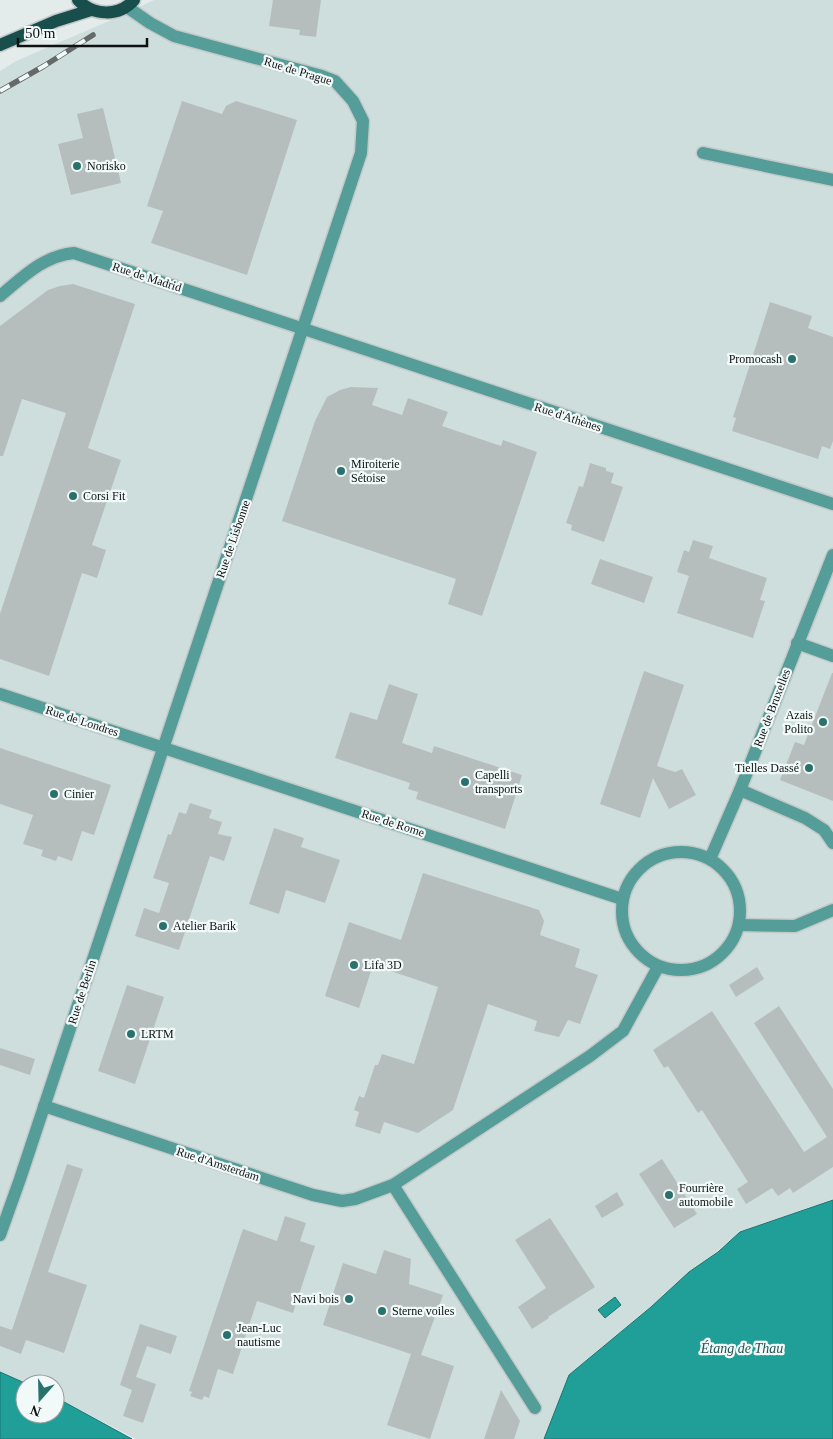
<svg xmlns="http://www.w3.org/2000/svg" width="833" height="1439" font-family="'Times New Roman',serif">
<rect width="100%" height="100%" fill="#e4eceb"/>
<polygon fill="#cededd" points="154,0 833,0 833,1199 740,1232 569,1375 544,1439 136,1439 55,1397 55,1384 27,1384 0,1372 0,71 16,61 109,21"/>
<g fill="#209f99" stroke="#1b7470">
<polygon points="833,1200 833,1439 544,1439 569,1375 651,1307 689,1272 718,1252 740,1232"/>
<polygon points="615,1297 621,1305 605,1318 598,1310"/>
<polygon points="0,1372 27,1384 25,1384 25,1414 55,1414 55,1397 132,1439 0,1439"/>
</g>
<g fill="#b6bebd">
<polygon points="273,0 321,0 316,37 299,35 300,30 269,26"/>
<polygon points="182,101 222,114 226,106 236,101 297,120 247,275 151,243 163,211 147,206"/>
<polygon points="103,108 121,183 71,195 58,144 83,138 77,114"/>
<polygon points="73,284 135,304 88,448 121,460 92,545 106,550 97,578 82,573 49,676 0,659 0,614 66,413 22,399 3,456 0,456 0,326 48,290 60,286"/>
<polygon points="770,302 812,316 808,328 833,337 833,441 830,449 822,446 818,459 732,431 736,418 733,417"/>
<polygon points="351,387 378,388 372,405 402,415 408,398 448,412 442,426 501,446 503,440 537,452 482,616 448,604 456,579 282,521 315,421 327,397 340,390"/>
<polygon points="590,463 606,468 606,471 614,473 611,483 623,487 604,542 571,530 572,525 566,523 579,486 583,487"/>
<polygon points="693,540 713,546 709,558 767,578 760,600 765,601 753,638 677,613 689,576 677,572 684,550 689,552"/>
<polygon points="600,559 653,577 644,603 591,584"/>
<polygon points="644,671 684,685 657,766 675,772 682,769 696,795 669,809 653,778 640,818 600,804"/>
<polygon points="832,673 833,673 833,801 780,780 795,742 804,745"/>
<polygon points="389,684 418,694 402,743 432,753 434,746 522,775 505,829 416,799 418,792 408,789 410,783 335,758 350,712 377,720"/>
<polygon points="0,748 111,785 94,835 82,831 72,861 58,856 56,861 41,856 43,850 23,844 33,815 0,804"/>
<polygon points="190,803 212,810 209,818 222,822 218,834 232,837 224,861 210,856 179,950 135,936 144,908 159,913 169,883 153,878 168,834 171,835 179,812 186,814"/>
<polygon points="274,828 304,838 301,847 340,860 325,903 286,890 279,914 249,904"/>
<polygon points="423,873 539,910 544,921 540,935 580,949 575,967 598,975 580,1024 568,1020 559,1037 534,1031 537,1021 488,1004 453,1110 418,1133 384,1122 380,1134 355,1126 359,1112 354,1110 359,1096 364,1098 375,1065 378,1065 382,1054 414,1064 438,987 373,965 359,1008 325,996 349,922 401,940"/>
<polygon points="757,967 764,979 736,997 729,985"/>
<polygon points="127,985 164,997 135,1084 98,1071"/>
<polygon points="779,1006 833,1089 833,1167 793,1193 790,1188 778,1196 772,1188 746,1204 737,1189 748,1182 702,1110 698,1113 668,1066 664,1068 653,1050 712,1011 804,1152 827,1137 754,1023"/>
<polygon points="0,1048 35,1059 30,1075 0,1065"/>
<polygon points="662,1159 697,1214 674,1228 639,1174"/>
<polygon points="67,1164 83,1169 48,1272 87,1285 64,1353 26,1340 21,1354 0,1346 0,1326 12,1330"/>
<polygon points="617,1192 624,1205 602,1218 595,1206"/>
<polygon points="285,1216 306,1223 300,1241 315,1246 293,1313 257,1301 233,1374 218,1369 209,1398 204,1396 202,1400 190,1396 192,1392 189,1391 243,1229 277,1241"/>
<polygon points="550,1218 595,1287 548,1317 549,1318 532,1329 518,1307 546,1288 515,1240"/>
<polygon points="384,1250 411,1259 409,1284 443,1295 421,1355 454,1366 430,1439 387,1425 411,1354 323,1325 343,1263 376,1274"/>
<polygon points="140,1324 177,1336 171,1354 147,1346 136,1377 156,1384 143,1423 123,1416 132,1390 120,1385"/>
<polygon points="501,1390 520,1421 514,1439 484,1439"/>
</g>
<g fill="none" stroke-linecap="round" stroke-linejoin="round">
<defs>
<g id="minor">
<polyline points="703,153 833,180"/>
<path d="M 0,296 C 23,277 43,256 74,253 L 833,504"/>
<polyline points="797,643 833,656"/>
<polyline points="0,694 622,899"/>
<polyline points="740,790 805,818 824,830 833,843"/>
<circle cx="681" cy="911" r="59"/>
<polyline points="710,859 740,790 833,555"/>
<polyline points="739,925 795,926 833,910"/>
<polyline points="44,1106 313,1195 342,1201 355,1199 393,1185 590,1056 623,1031 658,967"/>
<polyline points="393,1185 535,1408"/>
<polyline points="0,1235 20,1179 361,153 363,121 353,101 335,81 322,76 174,36 150,23 127,7"/>
</g>
<g id="major">
<path d="M 78,0 C 93,16 119,17 134,0"/>
<polyline points="0,45 56,21 91,10"/>
</g>
</defs>
<use href="#minor" stroke="#c2c9c8" stroke-width="15"/>
<use href="#major" stroke="#c2c9c8" stroke-width="15"/>
<use href="#minor" stroke="#549d98" stroke-width="12"/>
<use href="#major" stroke="#184e4b" stroke-width="12"/>
<defs>
<polyline id="rail" points="0,91 44,66 93,35"/>
</defs>
<use href="#rail" stroke="#656a69" stroke-width="5.5"/>
<use href="#rail" stroke="#f1f9f9" stroke-width="4" stroke-dasharray="11" stroke-linecap="butt"/>
</g>
<g fill="#28716d" stroke="#f1f9f9" stroke-width="2">
<circle cx="77" cy="166" r="5"/>
<circle cx="792" cy="359" r="5"/>
<circle cx="341" cy="471" r="5"/>
<circle cx="73" cy="496" r="5"/>
<circle cx="823" cy="722" r="5"/>
<circle cx="809" cy="768" r="5"/>
<circle cx="465" cy="782" r="5"/>
<circle cx="54" cy="794" r="5"/>
<circle cx="163" cy="926" r="5"/>
<circle cx="354" cy="965" r="5"/>
<circle cx="131" cy="1034" r="5"/>
<circle cx="669" cy="1195" r="5"/>
<circle cx="349" cy="1299" r="5"/>
<circle cx="382" cy="1311" r="5"/>
<circle cx="227" cy="1335" r="5"/>
</g>
<g text-anchor="middle" stroke-width="4.5" stroke-linejoin="round" paint-order="stroke">
<g font-size="12" fill="#0f1111" stroke="#f1f9f9">
<text transform="translate(298 71) rotate(17)" y="4">Rue de Prague</text>
<text transform="translate(147 277) rotate(18)" y="4">Rue de Madrid</text>
<text transform="translate(568 417) rotate(18)" y="4">Rue d'Athènes</text>
<text transform="translate(233 539) rotate(-71)" y="4">Rue de Lisbonne</text>
<text transform="translate(772 708) rotate(-69)" y="4">Rue de Bruxelles</text>
<text transform="translate(82 721) rotate(18)" y="4">Rue de Londres</text>
<text transform="translate(393 823) rotate(18)" y="4">Rue de Rome</text>
<text transform="translate(82 992) rotate(-72)" y="4">Rue de Berlin</text>
<text transform="translate(218 1164) rotate(18)" y="4">Rue d'Amsterdam</text>
</g>
<g font-size="12" fill="#0f1111" stroke="#f1f9f9" text-anchor="start">
<text x="87" y="170">Norisko</text>
<text x="782" y="363" text-anchor="end">Promocash</text>
<text x="351" y="468">Miroiterie<tspan x="351" dy="14">Sétoise</tspan></text>
<text x="83" y="500">Corsi Fit</text>
<text x="813" y="719" text-anchor="end">Azais<tspan x="813" dy="14">Polito</tspan></text>
<text x="799" y="772" text-anchor="end">Tielles Dassé</text>
<text x="475" y="779">Capelli<tspan x="475" dy="14">transports</tspan></text>
<text x="64" y="798">Cinier</text>
<text x="173" y="930">Atelier Barik</text>
<text x="364" y="969">Lifa 3D</text>
<text x="141" y="1038">LRTM</text>
<text x="679" y="1192">Fourrière<tspan x="679" dy="14">automobile</tspan></text>
<text x="339" y="1303" text-anchor="end">Navi bois</text>
<text x="392" y="1315">Sterne voiles</text>
<text x="237" y="1332">Jean-Luc<tspan x="237" dy="14">nautisme</tspan></text>
</g>
<g font-size="14" font-style="italic" fill="#235552" stroke="#f1f9f9">
<text x="742" y="1353">Étang de Thau</text>
</g>
</g>
<g transform="translate(40 1399) rotate(200)"><circle r="24" fill="#f1f9f9" stroke="#979c9c"/>
<path d="M0-4L9 19L0 12L-9 19Z" fill="#28716d"/>
<text y="-8" font-size="14" font-weight="bold" text-anchor="middle" fill="#0f1111">N</text>
</g>
<path d="M18 38v8h129v-8" fill="none" stroke="#0f1111" stroke-width="2.5"/>
<text x="25" y="38" font-size="15" fill="#0f1111" stroke="#f1f9f9" stroke-width="4" paint-order="stroke">50 m</text>
</svg>
